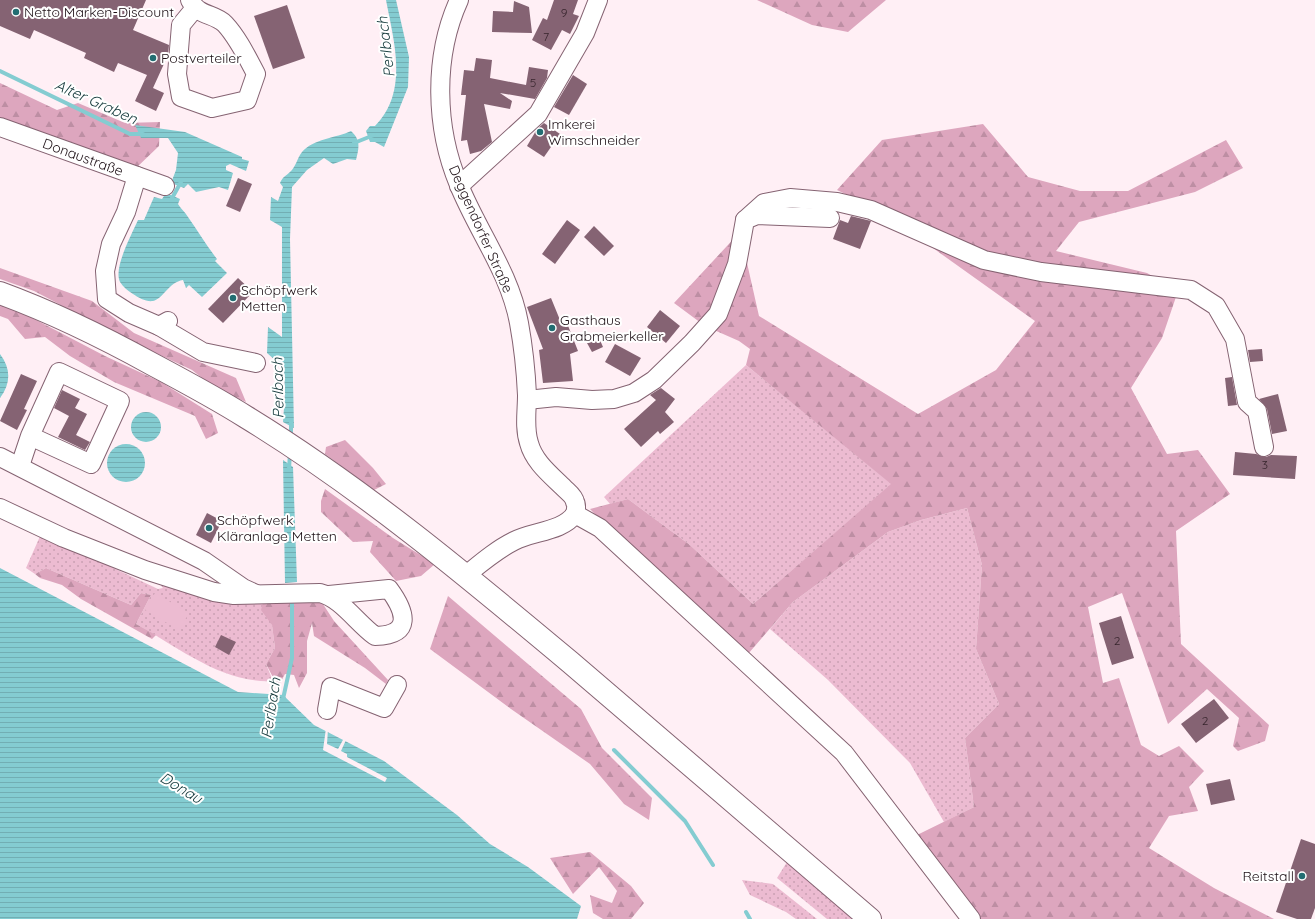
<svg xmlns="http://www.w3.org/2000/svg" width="1315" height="919" font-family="Quicksand,sans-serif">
<defs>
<pattern id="green-dots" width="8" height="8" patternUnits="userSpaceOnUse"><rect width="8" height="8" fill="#ecbbd1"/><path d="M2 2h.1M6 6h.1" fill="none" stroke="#caa0b3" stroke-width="1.8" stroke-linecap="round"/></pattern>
<pattern id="forest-firs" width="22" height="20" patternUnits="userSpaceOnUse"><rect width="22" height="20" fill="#dda6be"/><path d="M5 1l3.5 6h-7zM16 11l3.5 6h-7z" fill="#bd8ea3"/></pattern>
<pattern id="water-rules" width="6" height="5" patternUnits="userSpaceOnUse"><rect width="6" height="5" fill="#84ccd1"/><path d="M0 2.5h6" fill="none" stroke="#72aeb3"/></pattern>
</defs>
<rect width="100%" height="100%" fill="#ffeff5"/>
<g fill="url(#green-dots)">
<polygon points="746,365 892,484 753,604 690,545 628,499 610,504 604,497"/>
<polygon points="967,508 982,565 976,649 999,704 965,738 974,807 944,822 910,763 828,680 770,629 793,602 888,532 921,520"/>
<path d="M 41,534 L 158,589 L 163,588 L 159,583 L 264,599 L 272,625 L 275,648 L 266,664 L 273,681 C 223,684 178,647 136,624 L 151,595 L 141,593 L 131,605 L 46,568 L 35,574 L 26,568 Z"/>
<polygon points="787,862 854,919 827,919 777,878"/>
<polygon points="742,880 773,884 817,919 796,919 786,912 750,895"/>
</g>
<g fill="url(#forest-firs)">
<polygon points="757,0 886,0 848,32 812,25"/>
<polygon points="0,83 57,110 78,103 125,123 160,122 159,146 134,170 0,122"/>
<polygon points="983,124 1028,177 1080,191 1128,191 1226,140 1243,168 1195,192 1079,222 1056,251 1147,273 1178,291 1162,338 1131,388 1167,454 1198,450 1230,494 1176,531 1181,644 1269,725 1265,741 1238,751 1233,746 1239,718 1207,689 1168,724 1122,593 1088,607 1103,683 1119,678 1141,745 1159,756 1179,746 1204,771 1189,787 1198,811 1169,816 1149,848 1214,888 1274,919 977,919 917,835 974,807 965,738 999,704 976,649 982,565 967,508 921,520 888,532 793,602 748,654 614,534 590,509 628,499 690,545 753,604 891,484 746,365 750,349 739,341 705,326 674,303 740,232 759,316 918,414 996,370 1035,321 884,213 837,190 882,140"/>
<polygon points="0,268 92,301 134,333 236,378 246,402 216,389 192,370 128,340 34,291 0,279"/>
<polygon points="0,304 17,310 105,356 161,382 212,414 218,433 206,439 195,416 114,382 70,356 45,337 25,339 8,319 0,316"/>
<polygon points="345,440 373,468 386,484 374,490 325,454 326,447"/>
<polygon points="325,489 393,538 435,564 421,576 396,581 370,552 373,541 353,542 321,512 321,501"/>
<polygon points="46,568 131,605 141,593 151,595 136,624 156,635 152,639 81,599 62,585 40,578 35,574"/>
<polygon points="448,596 581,709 602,748 652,798 649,820 624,804 590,764 511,709 430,649"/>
<polygon points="319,598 334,621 388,680 386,684 365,668 314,636 312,623 307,641 307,673 299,688 294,675 285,674 278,687 266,664 275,648 272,625 261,610 264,599"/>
<polygon points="590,852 631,886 644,903 631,919 603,919 593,913 590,895 612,903 617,891 599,867 573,894 550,858"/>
</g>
<polygon fill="#ecbbd1" points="155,593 189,613 179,630 145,610"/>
<g fill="url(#water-rules)">
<path d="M 386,0 L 396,0 L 409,57 L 408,87 L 384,147 L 375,142 L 370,142 L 366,131 L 370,126 L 375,126 C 409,92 394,42 386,0 Z"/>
<polygon points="135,125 185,132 242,157 242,159 249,161 246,171 230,164 226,166 226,170 233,173 228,190 219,187 196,192 188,184 184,188 171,183 176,170 178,153 168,138 141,138"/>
<path d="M 351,131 C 361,140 359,148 356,160 L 347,159 L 333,164 L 324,158 L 307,170 L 292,187 L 290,239 L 294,428 L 283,422 L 285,393 L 284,368 L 267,353 L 268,327 L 282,337 L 282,227 L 270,220 L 271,197 L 278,201 L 283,187 L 280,183 C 283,176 286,176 290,172 C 296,167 297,158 302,152 C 313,139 336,138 351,131 Z"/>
<path d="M 166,193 L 180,199 L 178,204 C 181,209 185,212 188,217 C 198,231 206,245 217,259 L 215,261 L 227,273 L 202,297 L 189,285 L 186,288 L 183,280 C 169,282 163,299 153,301 C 146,302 139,298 133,294 C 128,291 123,287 120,282 C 113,268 132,234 138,220 L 144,220 L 154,197 L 162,199 Z"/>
<path d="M 0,354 C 11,369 11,383 0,398 Z"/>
<circle cx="146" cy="427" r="15"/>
<circle cx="126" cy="463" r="19"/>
<polygon points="283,460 293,467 297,582 285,583"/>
<polygon points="0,568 238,692 283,695 314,725 384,761 457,815 490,844 528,867 581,906 577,919 0,919"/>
</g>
<polygon fill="#ffeff5" points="326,728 328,729 327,744 338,749 344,738 346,740 341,751 347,754 347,757 387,778 385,782 323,750"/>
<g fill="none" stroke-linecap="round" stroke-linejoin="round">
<g stroke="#84ccd1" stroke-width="4">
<polyline points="0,71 130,134 143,134"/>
<polyline points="354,143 374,135"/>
<polyline points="171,200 181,182"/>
<polyline points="291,437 291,421"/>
<polyline points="289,469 290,453"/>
<polyline points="283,699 292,658 292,597"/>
<polyline points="614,750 685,821 713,865"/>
<polyline points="746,912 750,919"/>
</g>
</g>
<g fill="#856373">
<polygon points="0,0 146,0 133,30 169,45 168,55 153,88 164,93 156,111 135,101 147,75 118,63 114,72 84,58 86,53 34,30 30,39 0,26"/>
<polygon points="554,0 578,0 573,14 579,16 570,34 562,30 551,50 532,40 543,18 547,20"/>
<polygon points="514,1 529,7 532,33 492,32 493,11 513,12"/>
<polygon points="287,5 305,58 273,69 254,16"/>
<polygon points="476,58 492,60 490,78 526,85 529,67 548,70 547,78 535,99 500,93 512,101 510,109 484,104 492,142 481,151 470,154 467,140 461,141 466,95 461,95 464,70 474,71"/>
<polygon points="573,75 587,84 569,115 554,107"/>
<polygon points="544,123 560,134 544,157 527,146 537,129"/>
<polygon points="238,178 252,184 240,212 226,206"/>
<polygon points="851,216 871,221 860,249 833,239 840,220 848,223"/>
<polygon points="567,220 580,230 555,264 542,254"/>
<polygon points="594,226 614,246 604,256 584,237"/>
<polygon points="238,278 253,292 223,323 208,309"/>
<polygon points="551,298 560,320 565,318 578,351 570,354 573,381 543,383 539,350 543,349 527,307"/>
<polygon points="660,310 680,326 666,343 647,327"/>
<polygon points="599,338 603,347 592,352 587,343"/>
<polygon points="615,344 641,358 630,376 605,362"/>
<polygon points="1262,349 1263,361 1250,362 1248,350"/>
<polygon points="21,374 37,381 24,409 27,410 17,430 0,421"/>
<polygon points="1232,377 1237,405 1228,406 1225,378"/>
<polygon points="661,388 675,399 665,412 674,422 660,434 658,431 641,447 624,429 656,400 650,395"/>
<polygon points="62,390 80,399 75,408 87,414 76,435 90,442 85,450 58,437 69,416 54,408"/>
<polygon points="1278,394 1287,431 1272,434 1267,409 1259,399"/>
<polygon points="1235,452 1256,454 1266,457 1271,455 1297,456 1295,479 1233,475"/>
<polygon points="207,513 222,521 211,543 196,535"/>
<polygon points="1121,616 1134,658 1112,665 1099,623"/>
<polygon points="221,635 236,642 229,655 215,647"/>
<polygon points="1214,699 1229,718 1196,743 1181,724"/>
<polygon points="1230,779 1235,800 1211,805 1206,784"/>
<polygon points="1301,839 1315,844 1315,908 1311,919 1297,919 1276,912"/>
</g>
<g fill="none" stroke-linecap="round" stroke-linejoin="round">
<defs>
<g id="minor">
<path d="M 190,0 C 199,17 214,13 225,24 C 238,38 247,57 256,74 L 247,100 L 212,108 L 181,97 L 177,74 L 181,25 L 195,8"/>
<path d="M 459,0 C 433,57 435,128 459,185 C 478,232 510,273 519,323 C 523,345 526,373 527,395 C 527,411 524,428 529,443 C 534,462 551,475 564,488 C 568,492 574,496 575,502 C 577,505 576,510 575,514"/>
<polyline points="0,127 165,186"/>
<polyline points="137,176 126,212 111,244 105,271 107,299 129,313 159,326 168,321"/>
<polyline points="459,186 538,114 585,33 598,0"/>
<polyline points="745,220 764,203 790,198 837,202 871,210 984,260 1041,272 1191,290 1216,306 1235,339 1247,402 1257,411 1264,447"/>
<polyline points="159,326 203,352 256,363"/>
<polyline points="527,400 556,397 592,400 614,399 634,393 654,380 692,343 718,314 737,264 745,220 757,215 830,218"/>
<polyline points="0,457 204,561 243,588 256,594"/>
<polyline points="20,466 30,436 59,372 120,401 91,464 30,436"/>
<path d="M 0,508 L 64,538 L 145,570 L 214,592 L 234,595 L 320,593 C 341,598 357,623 375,636 C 413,635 406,612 389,589 L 329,595"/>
<polyline points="575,514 600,528 844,753 971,919"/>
<path d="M 465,576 C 481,563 496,550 514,541 C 533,531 562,532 575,514"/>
<polyline points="327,710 331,687 384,708 397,685"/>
</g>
<path id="major" d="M 0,293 C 52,312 103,337 152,364 C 184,381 216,398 246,417 C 362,488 466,575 570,662 C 670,747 770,834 870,919"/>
</defs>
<use href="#minor" stroke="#856372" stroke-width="20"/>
<use href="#major" stroke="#856372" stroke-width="24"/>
<use href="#minor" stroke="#fff" stroke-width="18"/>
<use href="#major" stroke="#fff" stroke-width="22"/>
</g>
<g fill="#226d72" stroke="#fff" stroke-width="1.5">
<circle cx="16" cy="12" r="4"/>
<circle cx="153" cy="58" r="4"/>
<circle cx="540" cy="132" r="4"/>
<circle cx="233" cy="298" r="4"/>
<circle cx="552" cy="328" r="4"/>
<circle cx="209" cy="528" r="4"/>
<circle cx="1302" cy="876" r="4"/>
</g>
<g text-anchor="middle" stroke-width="4" stroke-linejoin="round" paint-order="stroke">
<g font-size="12" fill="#37252d">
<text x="564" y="17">9</text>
<text x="546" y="41">7</text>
<text x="533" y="87">5</text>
<text x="1265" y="469">3</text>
<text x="1117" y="645">2</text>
<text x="1205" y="725">2</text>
</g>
<g font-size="14" fill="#1d1016" stroke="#fff" text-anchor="start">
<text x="24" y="17">Netto Marken-Discount</text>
<text x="161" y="63">Postverteiler</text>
<text x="548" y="129">Imkerei<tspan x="548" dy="16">Wimschneider</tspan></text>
<text x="241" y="295">Schöpfwerk<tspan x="241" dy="16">Metten</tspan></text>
<text x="560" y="325">Gasthaus<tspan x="560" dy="16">Grabmeierkeller</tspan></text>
<text x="217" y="525">Schöpfwerk<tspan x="217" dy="16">Kläranlage Metten</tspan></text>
<text x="1294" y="881" text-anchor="end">Reitstall</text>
</g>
<g font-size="14" fill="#1d1016" stroke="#fff">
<text transform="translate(83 157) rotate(20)" y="5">Donaustraße</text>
<text transform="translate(481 229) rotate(66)" y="5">Deggendorfer Straße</text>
</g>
<g font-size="15" font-style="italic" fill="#173b3d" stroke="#fff">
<text transform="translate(386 47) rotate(-97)" y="5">Perlbach</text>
<text transform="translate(96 102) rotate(24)" y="5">Alter Graben</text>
<text transform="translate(278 388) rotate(-91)" y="5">Perlbach</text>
<text transform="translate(271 708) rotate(-81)" y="5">Perlbach</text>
<text transform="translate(181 788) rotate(31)" y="5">Donau</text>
</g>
</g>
</svg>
